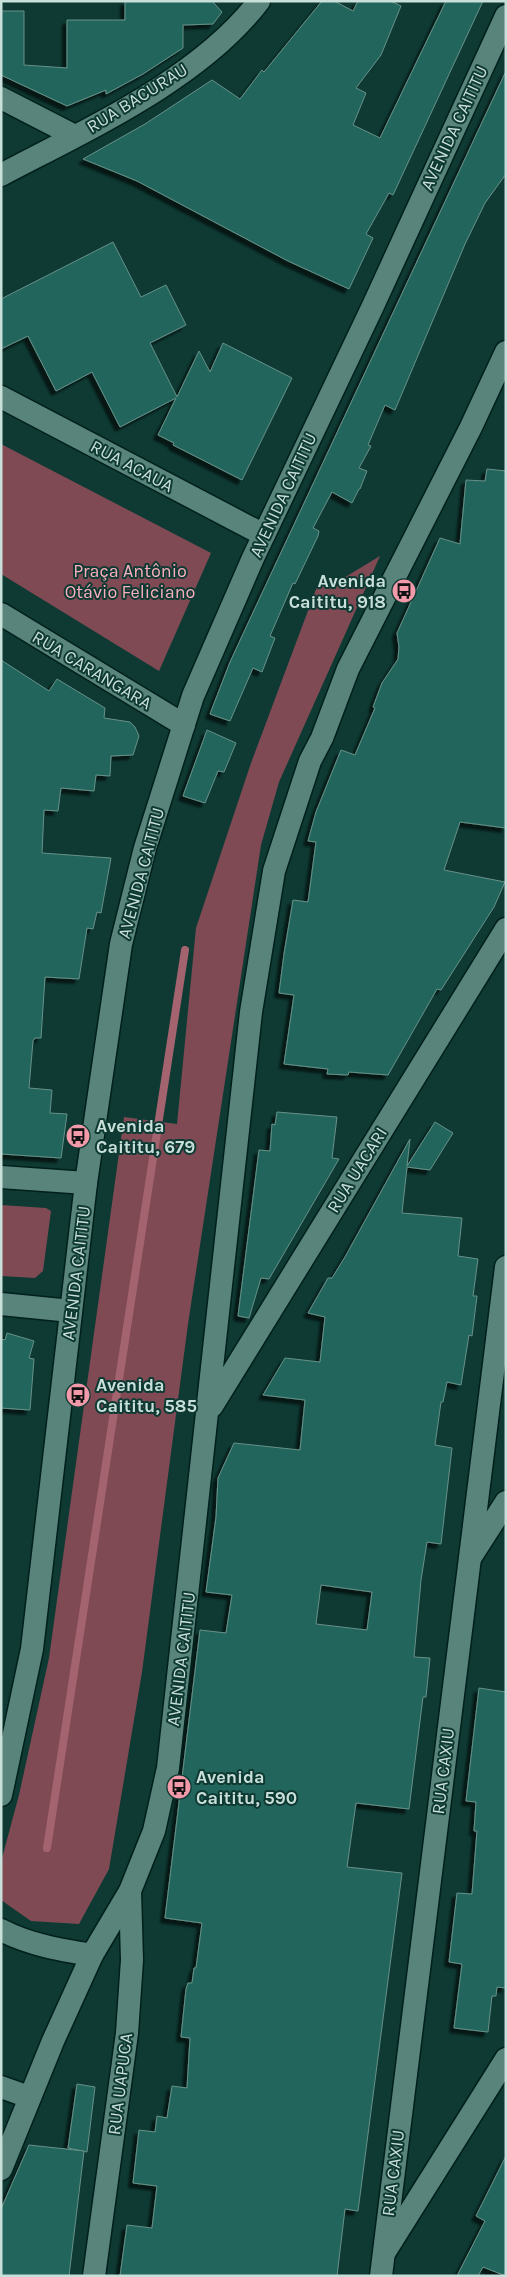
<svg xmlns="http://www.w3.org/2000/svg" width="507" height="2277" font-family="Karla,sans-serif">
<defs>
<filter id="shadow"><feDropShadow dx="-4.5" dy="4.5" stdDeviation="1" flood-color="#0009"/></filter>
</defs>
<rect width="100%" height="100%" fill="#0e3a33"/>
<g fill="#804a54">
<polygon points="1,444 211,553 159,671 1,574"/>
<polygon points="380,556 279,782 261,845 188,1324 142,1672 109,1869 79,1924 31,1921 1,1900 1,1862 19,1795 49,1658 124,1117 177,1124 196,928 251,763 318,584 337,582"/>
<polygon points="1,1205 46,1208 51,1211 43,1271 35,1278 1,1276"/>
</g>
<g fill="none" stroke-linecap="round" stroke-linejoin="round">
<polyline stroke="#a3636f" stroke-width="8" points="47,1848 185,950"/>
</g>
<g fill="#24655b" stroke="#669189" fill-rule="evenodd" filter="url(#shadow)">
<polygon points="125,1 212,1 222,12 213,24 183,25 183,48 143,74 106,94 106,90 67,106 1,75 1,11 24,11 24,65 67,68 67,20 125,20"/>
<polygon points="322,1 334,1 353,11 358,1 391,1 401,6 381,55 356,88 366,93 353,125 380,138 446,1 483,1 393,195 389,193 366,234 373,238 349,289 288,261 137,181 83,159 145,124 212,80 240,99 262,70 264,72"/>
<polygon points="506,71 506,174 485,203 465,244 395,410 385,405 368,445 371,446 359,468 367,471 360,489 359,489 352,503 332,492 313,528 319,531 318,536 295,584 293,583 270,636 275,638 262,672 253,668 230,721 210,714 230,662 256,606"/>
<polygon points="113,242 141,297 166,285 186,325 150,343 177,397 199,351 210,372 223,343 292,378 242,480 173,445 174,443 158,435 176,398 120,427 92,372 56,391 28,336 1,349 1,299"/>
<polygon points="487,469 506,471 506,828 460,822 444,870 505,882 494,907 441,990 437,989 388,1075 349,1072 348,1075 327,1074 328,1069 284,1064 294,995 279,993 284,954 293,900 308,902 316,842 308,841 316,812 341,750 355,755 375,708 373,707 382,683 398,659 399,647 397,633 440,538 460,544 466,480 485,481"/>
<polygon points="1,660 49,691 57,679 105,708 104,718 130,722 135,727 139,736 133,755 111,756 110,776 96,775 94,791 61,788 58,811 44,810 42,853 111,858 101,913 97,912 93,929 87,928 79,979 45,977 41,1038 35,1038 33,1041 29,1088 52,1090 50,1113 67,1114 61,1158 1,1154"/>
<polygon points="207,730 236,743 224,772 218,771 205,803 183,796"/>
<polygon points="277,1112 337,1117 332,1158 339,1159 269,1279 261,1278 249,1318 238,1316 259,1150 270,1151 272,1124 275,1125"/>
<path d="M 435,1122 L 453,1133 L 430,1170 L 407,1167 L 402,1213 L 462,1218 L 458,1256 L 478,1259 L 473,1296 L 477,1296 L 472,1336 L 469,1335 L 461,1385 L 447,1382 L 443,1402 L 441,1402 L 435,1445 L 452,1448 L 441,1544 L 427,1542 L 421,1580 L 414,1657 L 430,1658 L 426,1697 L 423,1697 L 409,1809 L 356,1803 L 347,1867 L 402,1873 L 358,2211 L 345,2209 L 337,2276 L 120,2276 L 127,2225 L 152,2228 L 157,2186 L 133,2183 L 139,2130 L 155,2132 L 157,2116 L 167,2118 L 172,2086 L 187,2088 L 190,2038 L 181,2037 L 186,1989 L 188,1983 L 192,1983 L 194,1968 L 196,1968 L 202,1923 L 165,1918 L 200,1630 L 226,1633 L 232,1595 L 206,1592 L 216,1517 L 218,1478 L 234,1443 L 300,1450 L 305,1400 L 263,1395 L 285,1358 L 320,1362 L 325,1317 L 308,1313 L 328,1278 L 332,1278 L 345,1257 L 410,1139 L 407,1166 ZM 321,1585 L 372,1592 L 367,1630 L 316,1624 Z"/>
<polygon points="7,1333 34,1341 29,1358 34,1359 30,1410 1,1408 1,1339 5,1340"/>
<polygon points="479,1688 506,1692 506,1988 497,1987 496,1996 492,1996 488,2032 454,2028 462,1964 449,1962 457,1893 472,1894 477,1831 474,1831 476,1802 466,1801"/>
<polygon points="77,2084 95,2087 87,2152 68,2148"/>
<polygon points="29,2145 84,2151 69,2276 1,2276 1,2209"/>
<polygon points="506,2156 506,2276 483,2267 478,2276 457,2276 485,2221 476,2216"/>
</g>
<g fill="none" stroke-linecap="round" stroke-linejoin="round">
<defs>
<g id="minor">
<polyline points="1,98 75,136"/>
<path d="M 1,175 C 86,130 200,79 259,1"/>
<polyline points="1,397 264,535"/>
<polyline points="1,614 184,725"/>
<polyline points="1,1177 86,1183"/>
<polyline points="1,1304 71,1311"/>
<polyline points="212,1406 506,929"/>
<polyline points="472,1555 506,1502"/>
<polyline points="1,1795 32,1649 86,1183 121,944 145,848 193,696 253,558 372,308 506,16"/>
<path d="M 1,1930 C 30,1945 61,1950 92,1955"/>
<polyline points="1,2087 29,2097"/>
<polyline points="1,2169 53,2041 92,1955 130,1891 154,1831 168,1768 251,1012 274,871 310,761 322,738 348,669 471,427 506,352"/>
<polyline points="386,2250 506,2059"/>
<polyline points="94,2276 127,2033 132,1960 130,1891"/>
<polyline points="381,2276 506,1267"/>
</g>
</defs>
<use href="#minor" stroke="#00201b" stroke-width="25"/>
<use href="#minor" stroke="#59847c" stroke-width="22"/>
</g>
<defs>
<symbol id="bus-disc" viewBox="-11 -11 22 22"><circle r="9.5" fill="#f39aaa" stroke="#0e3a33"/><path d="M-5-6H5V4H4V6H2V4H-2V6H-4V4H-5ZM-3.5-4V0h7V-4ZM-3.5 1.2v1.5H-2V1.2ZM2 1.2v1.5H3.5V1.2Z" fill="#111"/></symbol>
</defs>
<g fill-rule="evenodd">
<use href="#bus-disc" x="390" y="577" width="28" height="28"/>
<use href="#bus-disc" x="64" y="1122" width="28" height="28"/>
<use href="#bus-disc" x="64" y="1381" width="28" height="28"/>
<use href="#bus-disc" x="165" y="1773" width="28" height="28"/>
</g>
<g text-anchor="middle" stroke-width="4" stroke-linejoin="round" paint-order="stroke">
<g font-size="18" fill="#c9dfda" stroke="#0e3a33">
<text transform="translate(137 98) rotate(-32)" y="6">RUA BACURAU</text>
<text transform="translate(454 128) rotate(-65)" y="6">AVENIDA CAITITU</text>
<text transform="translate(132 466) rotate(28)" y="6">RUA ACAUA</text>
<text transform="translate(283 495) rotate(-65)" y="6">AVENIDA CAITITU</text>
<text transform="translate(92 670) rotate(31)" y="6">RUA CARANGARA</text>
<text transform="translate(141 873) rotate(-75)" y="6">AVENIDA CAITITU</text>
<text transform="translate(357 1170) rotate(-58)" y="6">RUA UACARI</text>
<text transform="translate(76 1273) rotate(-83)" y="6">AVENIDA CAITITU</text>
<text transform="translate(181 1659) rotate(-83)" y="6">AVENIDA CAITITU</text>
<text transform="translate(443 1771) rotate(-83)" y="6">RUA CAXIU</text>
<text transform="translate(120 2084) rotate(-83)" y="6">RUA UAPUCA</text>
<text transform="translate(393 2173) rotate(-83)" y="6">RUA CAXIU</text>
</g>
<g font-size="18" fill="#fcafbc" stroke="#0e3a33">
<text x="130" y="577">Praça Antônio<tspan x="130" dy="21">Otávio Feliciano</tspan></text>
</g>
<g font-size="18" font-weight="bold" fill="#c9dfda" stroke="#0e3a33" text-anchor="start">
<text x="386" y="587" text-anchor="end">Avenida<tspan x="386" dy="21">Caititu, 918</tspan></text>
<text x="96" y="1132">Avenida<tspan x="96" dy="21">Caititu, 679</tspan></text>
<text x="96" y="1391">Avenida<tspan x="96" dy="21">Caititu, 585</tspan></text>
<text x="196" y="1783">Avenida<tspan x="196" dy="21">Caititu, 590</tspan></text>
</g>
</g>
<rect width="507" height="2277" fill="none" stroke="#c9dfda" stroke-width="5"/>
</svg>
